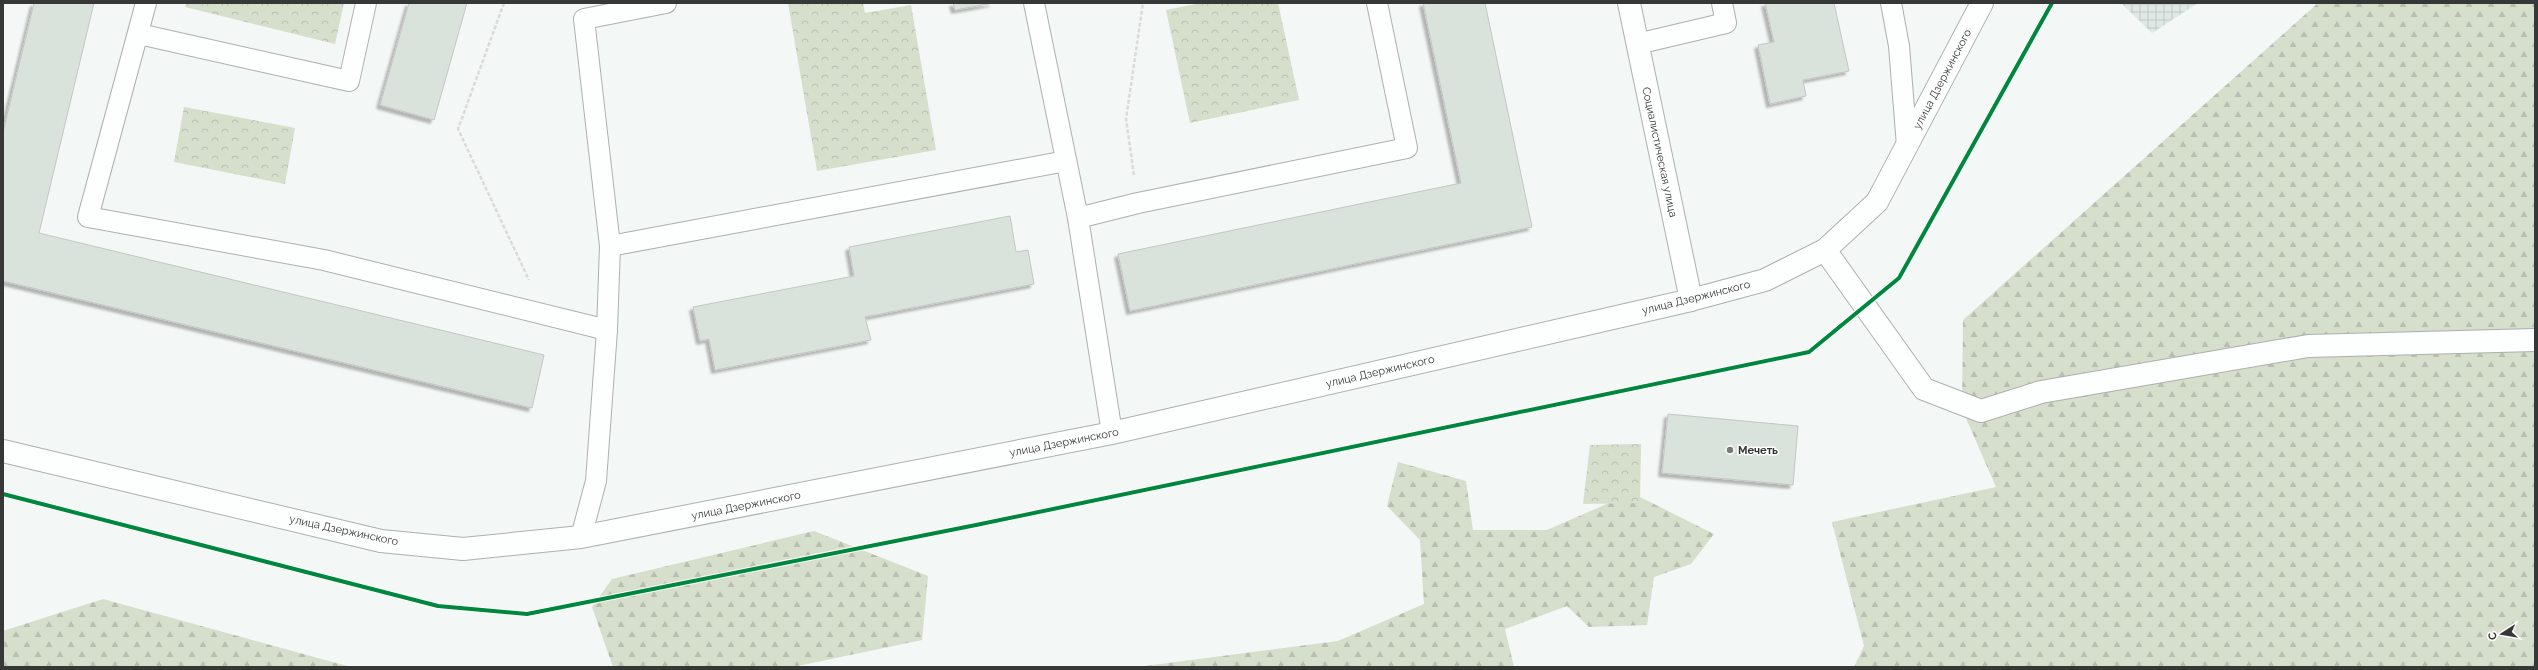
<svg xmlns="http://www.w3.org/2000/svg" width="2538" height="670" font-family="Raleway,sans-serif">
<defs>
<pattern id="industrial-grid" width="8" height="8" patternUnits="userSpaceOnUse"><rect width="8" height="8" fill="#dfe8e5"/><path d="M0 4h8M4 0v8" fill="none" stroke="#c0c8c5"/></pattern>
<pattern id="forest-firs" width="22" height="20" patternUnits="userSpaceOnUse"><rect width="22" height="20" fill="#d6decc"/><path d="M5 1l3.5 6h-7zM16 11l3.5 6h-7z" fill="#b8bfb0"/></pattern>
<pattern id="park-crowns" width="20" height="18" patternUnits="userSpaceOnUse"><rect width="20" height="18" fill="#d6decc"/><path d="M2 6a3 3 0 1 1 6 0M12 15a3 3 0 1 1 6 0" fill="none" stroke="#b8bfb0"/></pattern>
<filter id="shadow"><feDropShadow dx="-3.5" dy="3.5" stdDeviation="1" flood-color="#0004"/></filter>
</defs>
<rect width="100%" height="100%" fill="#f3f7f5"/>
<polygon fill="url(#industrial-grid)" points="2121,3 2198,3 2152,33"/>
<g fill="url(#forest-firs)">
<polygon points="2318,3 2535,3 2535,667 1854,667 1864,646 1832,522 1996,487 1962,409 1963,320"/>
<polygon points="1398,462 1466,481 1473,530 1547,530 1632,493 1714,534 1691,564 1654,577 1647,625 1589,627 1567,606 1505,629 1514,667 1137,667 1338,641 1424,604 1420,540 1387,506"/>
<polygon points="814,531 928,576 922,640 793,667 613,667 592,607 612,579"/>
<polygon points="103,599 351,667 3,667 3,631"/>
</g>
<g fill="url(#park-crowns)">
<polygon points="186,3 344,3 335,44 185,7"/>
<polygon points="788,3 863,3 865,13 911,5 936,150 817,171"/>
<polygon points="1201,3 1278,3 1299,100 1190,123 1166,10"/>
<polygon points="184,107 295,128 285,184 174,162"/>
<polygon points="1641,444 1640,503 1583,504 1590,445"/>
</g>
<g fill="#d9e2db" stroke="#c4c7c5" filter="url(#shadow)">
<polygon points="34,3 94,3 39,233 544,355 532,408 3,281 3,132"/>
<polygon points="409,3 467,3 434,120 380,105"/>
<polygon points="953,3 993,3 955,10"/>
<polygon points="1423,3 1485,3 1532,227 1130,311 1118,254 1461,183"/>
<polygon points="1765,3 1834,3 1849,71 1803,80 1806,96 1770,104 1758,45 1774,42"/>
<polygon points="1010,216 1016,252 1028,250 1034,284 865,317 871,340 715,370 709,339 700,341 693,307 854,276 849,247"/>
<polygon points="1668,414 1798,426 1793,485 1662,473"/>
</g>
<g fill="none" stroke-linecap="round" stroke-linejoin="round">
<defs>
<g id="service">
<polyline points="146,3 88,217 324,260 607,330"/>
<polyline points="1034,3 1078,218"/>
<polyline points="1891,3 1899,46 1907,146"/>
<polyline points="139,34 349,81 366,3"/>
<polyline points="1637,44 1726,23 1722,3"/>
<polyline points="610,246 1066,161"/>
<polyline points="1112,433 1078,218 1138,203 1407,148 1377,3"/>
<polyline points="581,537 596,481 607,330 610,246 584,19 666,3"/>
</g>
<polyline id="minor" points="1825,250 1924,389 1981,411 2041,392 2308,346 2535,340"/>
<g id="secondary">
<polyline points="1629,3 1691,300"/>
<polyline points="3,451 381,541 463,549 581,537 1112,433 1691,300 1765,280 1825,250 1877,202 1982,3"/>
</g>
</defs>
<use href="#service" stroke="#adb0af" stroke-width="22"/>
<use href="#minor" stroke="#adb0af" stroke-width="24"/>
<use href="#secondary" stroke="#adb0af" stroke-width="24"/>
<g stroke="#dadada" stroke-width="2.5" stroke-dasharray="4 2" stroke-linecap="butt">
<polyline points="504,3 458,129 529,280"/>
<polyline points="1134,175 1126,119 1143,3"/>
</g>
<use href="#service" stroke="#fdfefe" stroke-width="20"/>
<use href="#minor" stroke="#fdfefe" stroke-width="22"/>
<use href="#secondary" stroke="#fdfefe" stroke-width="22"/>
<defs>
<polyline id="cycleway" points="3,494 438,606 527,614 976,525 1809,352 1899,278 2052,3"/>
</defs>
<use href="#cycleway" stroke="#fff" stroke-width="6"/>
<use href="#cycleway" stroke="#00873e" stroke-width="4"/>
</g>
<circle fill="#787b7a" stroke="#fff" stroke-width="1.5" cx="1730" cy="450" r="4"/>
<g text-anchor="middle" stroke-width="3" stroke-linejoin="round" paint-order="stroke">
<g font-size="11" fill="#363838" stroke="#fff">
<text transform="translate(1942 79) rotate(-62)" y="4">улица Дзержинского</text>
<text transform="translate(1660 152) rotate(78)" y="4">Социалистическая улица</text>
<text transform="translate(1696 297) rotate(-14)" y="4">улица Дзержинского</text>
<text transform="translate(1380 371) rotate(-13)" y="4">улица Дзержинского</text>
<text transform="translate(1064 442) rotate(-11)" y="4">улица Дзержинского</text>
<text transform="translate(746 505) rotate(-11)" y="4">улица Дзержинского</text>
<text transform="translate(344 530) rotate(12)" y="4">улица Дзержинского</text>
</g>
<g font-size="11" font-weight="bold" fill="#363838" stroke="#fff" text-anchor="start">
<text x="1738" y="454">Мечеть</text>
</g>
</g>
<rect width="2538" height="670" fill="none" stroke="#363838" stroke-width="8"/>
<g transform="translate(2502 634) rotate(258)" stroke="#ffffff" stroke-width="3" paint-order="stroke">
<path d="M0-3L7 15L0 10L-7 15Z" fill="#363838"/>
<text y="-6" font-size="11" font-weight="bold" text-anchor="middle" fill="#363838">С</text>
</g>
</svg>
